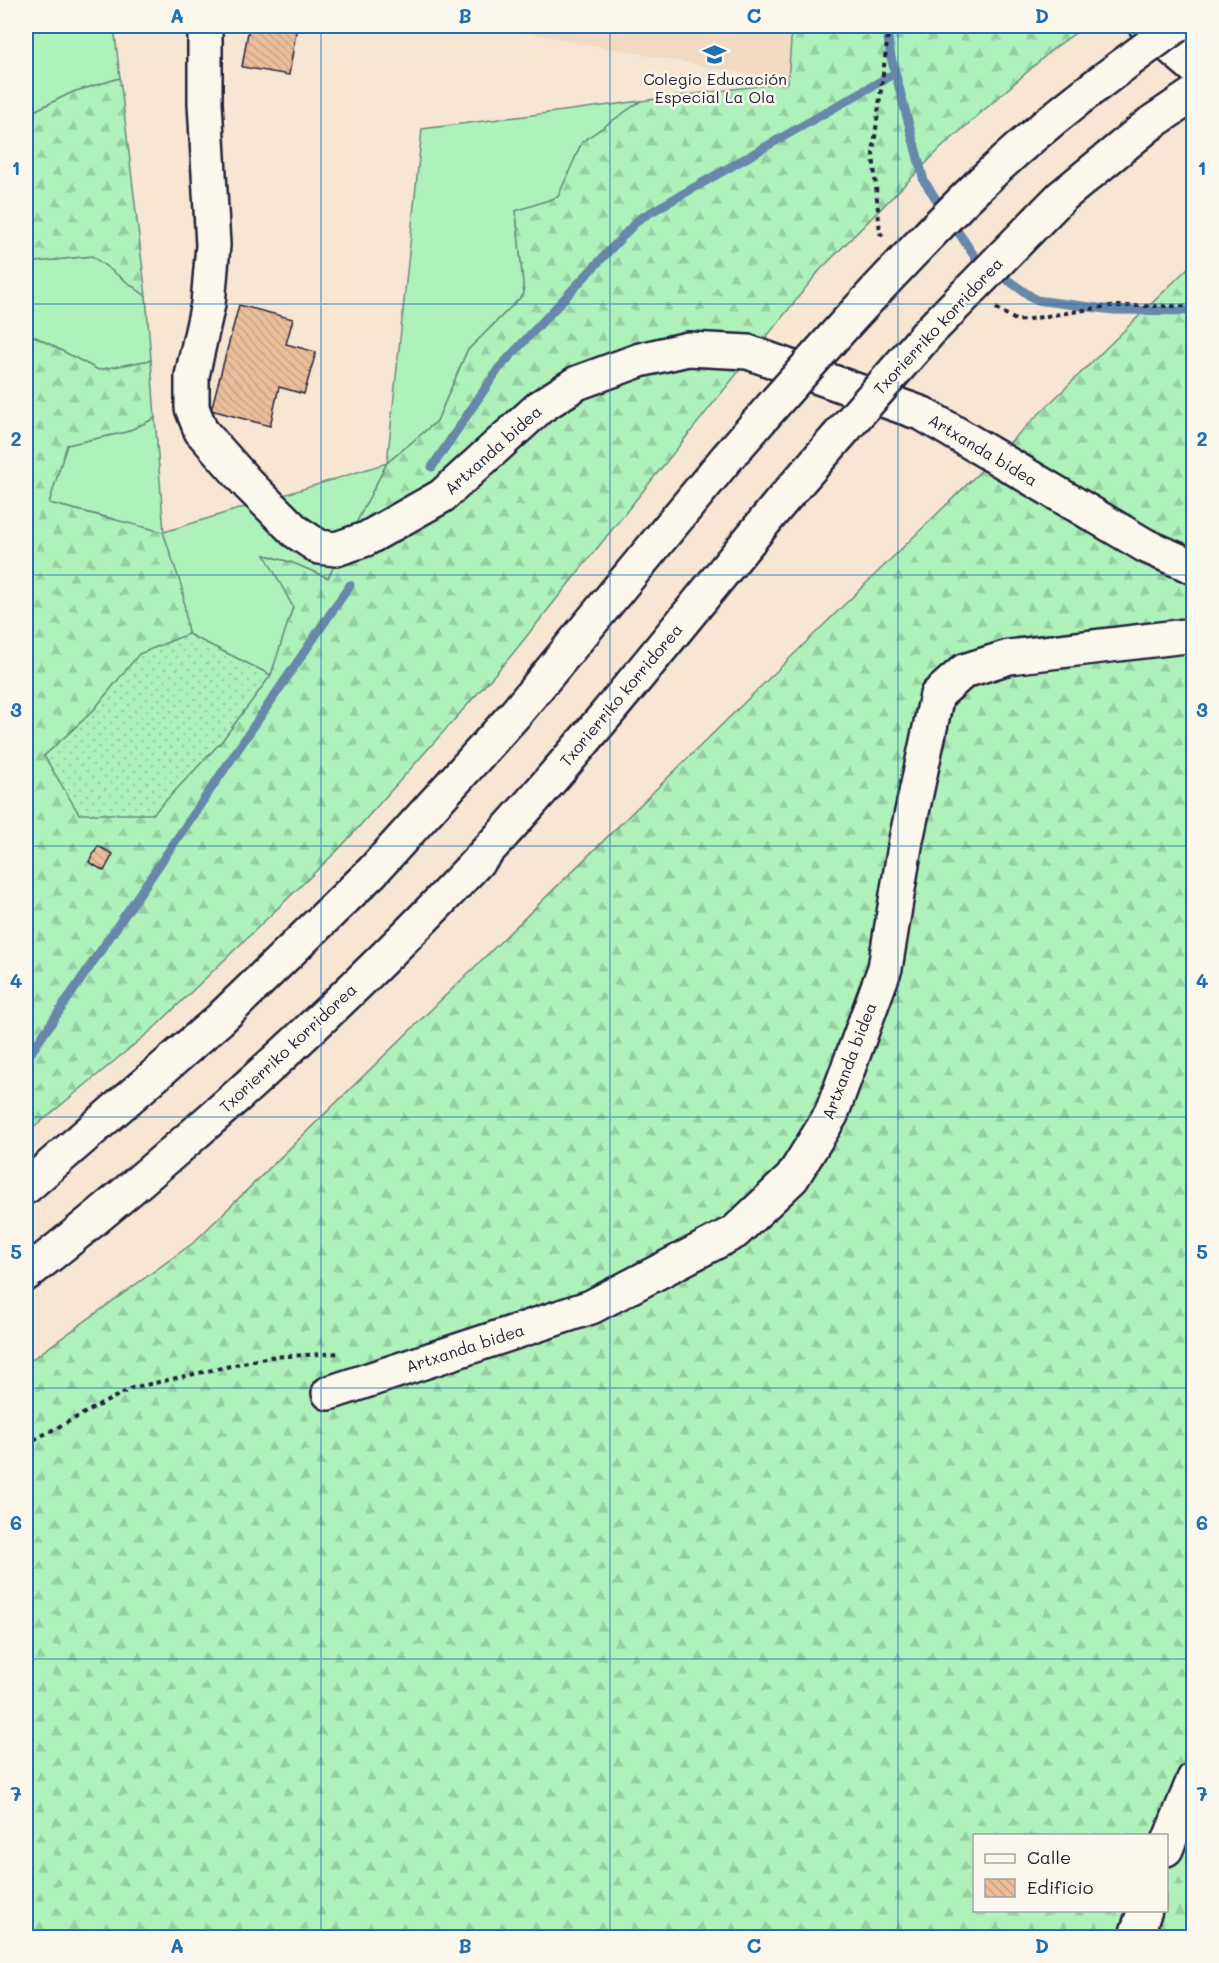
<svg xmlns="http://www.w3.org/2000/svg" width="1219" height="1963" font-family="Mali,sans-serif">
<defs>
<pattern id="forest-firs" width="22" height="20" patternUnits="userSpaceOnUse" patternTransform="scale(1.5)"><rect width="22" height="20" fill="#aef1bb"/><path d="M5 1l3.5 6h-7zM16 11l3.5 6h-7z" fill="#95cea2"/></pattern>
<pattern id="garden-dots" width="8" height="8" patternUnits="userSpaceOnUse" patternTransform="scale(1.5)"><rect width="8" height="8" fill="#aef1bb"/><path d="M2 2h.1M6 6h.1" fill="none" stroke="#95cea2" stroke-width="1.8" stroke-linecap="round"/></pattern>
<pattern id="building-back-hatch" width="6" height="6" patternUnits="userSpaceOnUse" patternTransform="scale(1.5)"><rect width="6" height="6" fill="#eabe9a"/><path d="M-1 5l2 2M0 0l6 6M5-1l2 2" fill="none" stroke="#c8a386"/></pattern>
</defs>
<rect width="100%" height="100%" fill="#f6e6d3"/>
<filter id="ink" filterUnits="userSpaceOnUse"><feTurbulence type="fractalNoise" baseFrequency=".0167" numOctaves="2"/><feDisplacementMap in="SourceGraphic" scale="12" xChannelSelector="R" yChannelSelector="G"/><feConvolveMatrix kernelMatrix="1 2 1 2 8 2 1 2 1" color-interpolation-filters="sRGB"/></filter>
<g filter="url(#ink)">
<polygon fill="#f2dac2" points="492,26 792,26 788,82"/>
<g fill="#aef1bb" stroke="#688a7b" stroke-width="1.5">
<polygon points="26,26 114,26 120,78 73,92 26,115"/>
<polygon points="641,101 582,142 558,197 516,211 524,294 467,351 437,421 387,463 328,578 293,563 266,555 293,607 271,675 188,634 182,588 114,519 49,503 66,445 126,432 155,418 164,532 387,463 422,129"/>
<polygon points="92,256 146,296 151,360 98,370 32,335 26,341 26,263"/>
</g>
<g fill="url(#forest-firs)" stroke="#688a7b" stroke-width="1.5" fill-rule="evenodd">
<polygon points="792,26 1085,26 1053,49 941,148 820,270 510,657 340,848 153,1029 26,1134 26,341 32,335 98,370 151,360 155,418 126,432 67,445 49,503 163,532 182,588 188,634 139,654 92,712 44,756 153,814 221,742 271,675 293,607 265,555 293,563 328,578 387,463 437,421 467,351 524,294 516,211 558,197 582,142 641,101 788,82"/>
<polygon points="120,78 146,296 92,256 26,263 26,115 73,92"/>
<path d="M 1193,263 L 1193,1937 L 26,1937 L 26,1364 L 193,1243 ZM 974,1836 L 1166,1836 L 1166,1910 L 974,1910 Z"/>
</g>
<polygon fill="url(#garden-dots)" stroke="#688a7b" stroke-width="1.5" points="188,634 271,675 221,742 153,814 79,814 44,756 92,712 139,654"/>
<g fill="none" stroke-linecap="round" stroke-linejoin="round">
<g stroke="#6888ab" stroke-width="9">
<polyline points="886,26 891,57 924,181 975,257 1036,300 1113,310 1194,311"/>
<polyline points="432,467 499,368 639,219 895,73"/>
<polyline points="26,1060 350,585"/>
</g>
</g>
<g fill="url(#building-back-hatch)" stroke="#22223b" stroke-width="1.5">
<polygon points="249,26 297,26 289,75 242,67"/>
<polygon points="239,305 293,319 286,344 316,352 304,394 279,387 270,426 211,410"/>
<polygon points="98,846 113,854 104,871 89,862"/>
</g>
<g fill="none" stroke-linecap="round" stroke-linejoin="round">
<defs>
<g id="minor">
<polyline points="205,26 205,103 213,245 208,304 192,376 192,408 201,431 248,484 295,531 319,547 336,549 366,539 442,496 540,407 577,383 640,360 688,349 748,352 923,414 1146,546 1194,567"/>
<polyline points="1146,26 1194,67"/>
<polyline points="329,1393 591,1307 735,1232 792,1178 831,1115 885,968 906,840 937,695 964,671 1009,657 1194,635"/>
<polyline points="1166,1849 1194,1779"/>
<polyline points="1135,1938 1145,1910"/>
</g>
<g id="highway">
<polyline points="1151,123 1194,94"/>
<polyline points="26,1187 219,1020 372,872 516,713 726,459"/>
<path d="M 26,1274 C 83,1230 138,1183 193,1135 C 305,1037 412,935 512,824 C 605,720 691,610 780,503"/>
</g>
</defs>
<use href="#minor" stroke="#22223b" stroke-width="38"/>
<use href="#highway" stroke="#22223b" stroke-width="38"/>
<g stroke="#22223b" stroke-width="4" stroke-dasharray="4.5 4.5" stroke-linecap="butt">
<polyline points="883,236 880,233 873,153 889,26"/>
<polyline points="996,308 1017,321 1109,306 1194,306"/>
<polyline points="26,1444 132,1388 270,1357 340,1353"/>
</g>
<use href="#minor" stroke="#fbf7ec" stroke-width="33"/>
<use href="#highway" stroke="#fbf7ec" stroke-width="33"/>
<defs>
<g id="highway-bridge">
<path d="M 726,459 C 809,364 891,270 982,182 C 1041,125 1110,74 1176,26"/>
<polyline points="780,503 929,332 1061,197 1151,123"/>
</g>
</defs>
<use href="#highway-bridge" stroke="#22223b" stroke-width="38" stroke-linecap="butt"/>
<use href="#highway-bridge" stroke="#fbf7ec" stroke-width="33"/>
</g>
</g>
<path fill="none" stroke="#1f6fb2" stroke-width="1.5" stroke-opacity="0.55" d="M 321,26 L 321,1938M 610,26 L 610,1938M 898,26 L 898,1938M 26,304 L 1194,304M 26,575 L 1194,575M 26,846 L 1194,846M 26,1117 L 1194,1117M 26,1388 L 1194,1388M 26,1659 L 1194,1659"/>
<defs>
<symbol id="school-bare" viewBox="-9 -9 18 18"><path d="M0-5L7-2L0 1L-7-2ZM-4 1L0 2.5L4 1V4Q0 6-4 4Z" fill="#1f6fb2" stroke="#fbf7ec" stroke-width="2.5" paint-order="stroke"/></symbol>
</defs>
<g fill-rule="evenodd">
<use href="#school-bare" x="698" y="38" width="33" height="33"/>
</g>
<g text-anchor="middle" stroke-width="5" stroke-linejoin="round" paint-order="stroke">
<g font-size="16" fill="#22223b" stroke="#fbf7ec">
<text x="715" y="85">Colegio Educación<tspan x="715" dy="18">Especial La Ola</tspan></text>
</g>
<g font-size="16" fill="#22223b" stroke="#fbf7ec">
<text transform="translate(938 326) rotate(-47)" y="6">Txorierriko korridorea</text>
<text transform="translate(493 450) rotate(-42)" y="6">Artxanda bidea</text>
<text transform="translate(983 450) rotate(31)" y="6">Artxanda bidea</text>
<text transform="translate(621 695) rotate(-50)" y="6">Txorierriko korridorea</text>
<text transform="translate(288 1048) rotate(-43)" y="6">Txorierriko korridorea</text>
<text transform="translate(849 1061) rotate(-69)" y="6">Artxanda bidea</text>
<text transform="translate(465 1348) rotate(-18)" y="6">Artxanda bidea</text>
</g>
</g>
<rect width="1219" height="1963" fill="none" stroke="#fbf7ec" stroke-width="66"/>
<rect x="973" y="1834" width="195" height="78" fill="#fbf7ec" stroke="#a4a2a5" stroke-width="1.5"/>
<rect x="985" y="1854" width="30" height="9" fill="#fbf7ec" stroke="#a4a2a5" stroke-width="1.5"/>
<text x="1027" y="1864" font-size="18" fill="#22223b">Calle</text>
<rect x="985" y="1879" width="30" height="18" fill="url(#building-back-hatch)" stroke="#a4a2a5" stroke-width="1.5"/>
<text x="1027" y="1894" font-size="18" fill="#22223b">Edificio</text>
<rect x="33" y="33" width="1153" height="1897" fill="none" stroke="#1f6fb2" stroke-width="2"/>
<g font-size="20" text-anchor="middle" font-weight="bold" fill="#1f6fb2">
<text x="177" y="23">A</text>
<text x="465" y="23">B</text>
<text x="754" y="23">C</text>
<text x="1042" y="23">D</text>
<text x="16" y="175">1</text>
<text x="1202" y="175">1</text>
<text x="16" y="446">2</text>
<text x="1202" y="446">2</text>
<text x="16" y="717">3</text>
<text x="1202" y="717">3</text>
<text x="16" y="988">4</text>
<text x="1202" y="988">4</text>
<text x="16" y="1259">5</text>
<text x="1202" y="1259">5</text>
<text x="16" y="1530">6</text>
<text x="1202" y="1530">6</text>
<text x="16" y="1801">7</text>
<text x="1202" y="1801">7</text>
<text x="177" y="1953">A</text>
<text x="465" y="1953">B</text>
<text x="754" y="1953">C</text>
<text x="1042" y="1953">D</text>
</g>
</svg>
